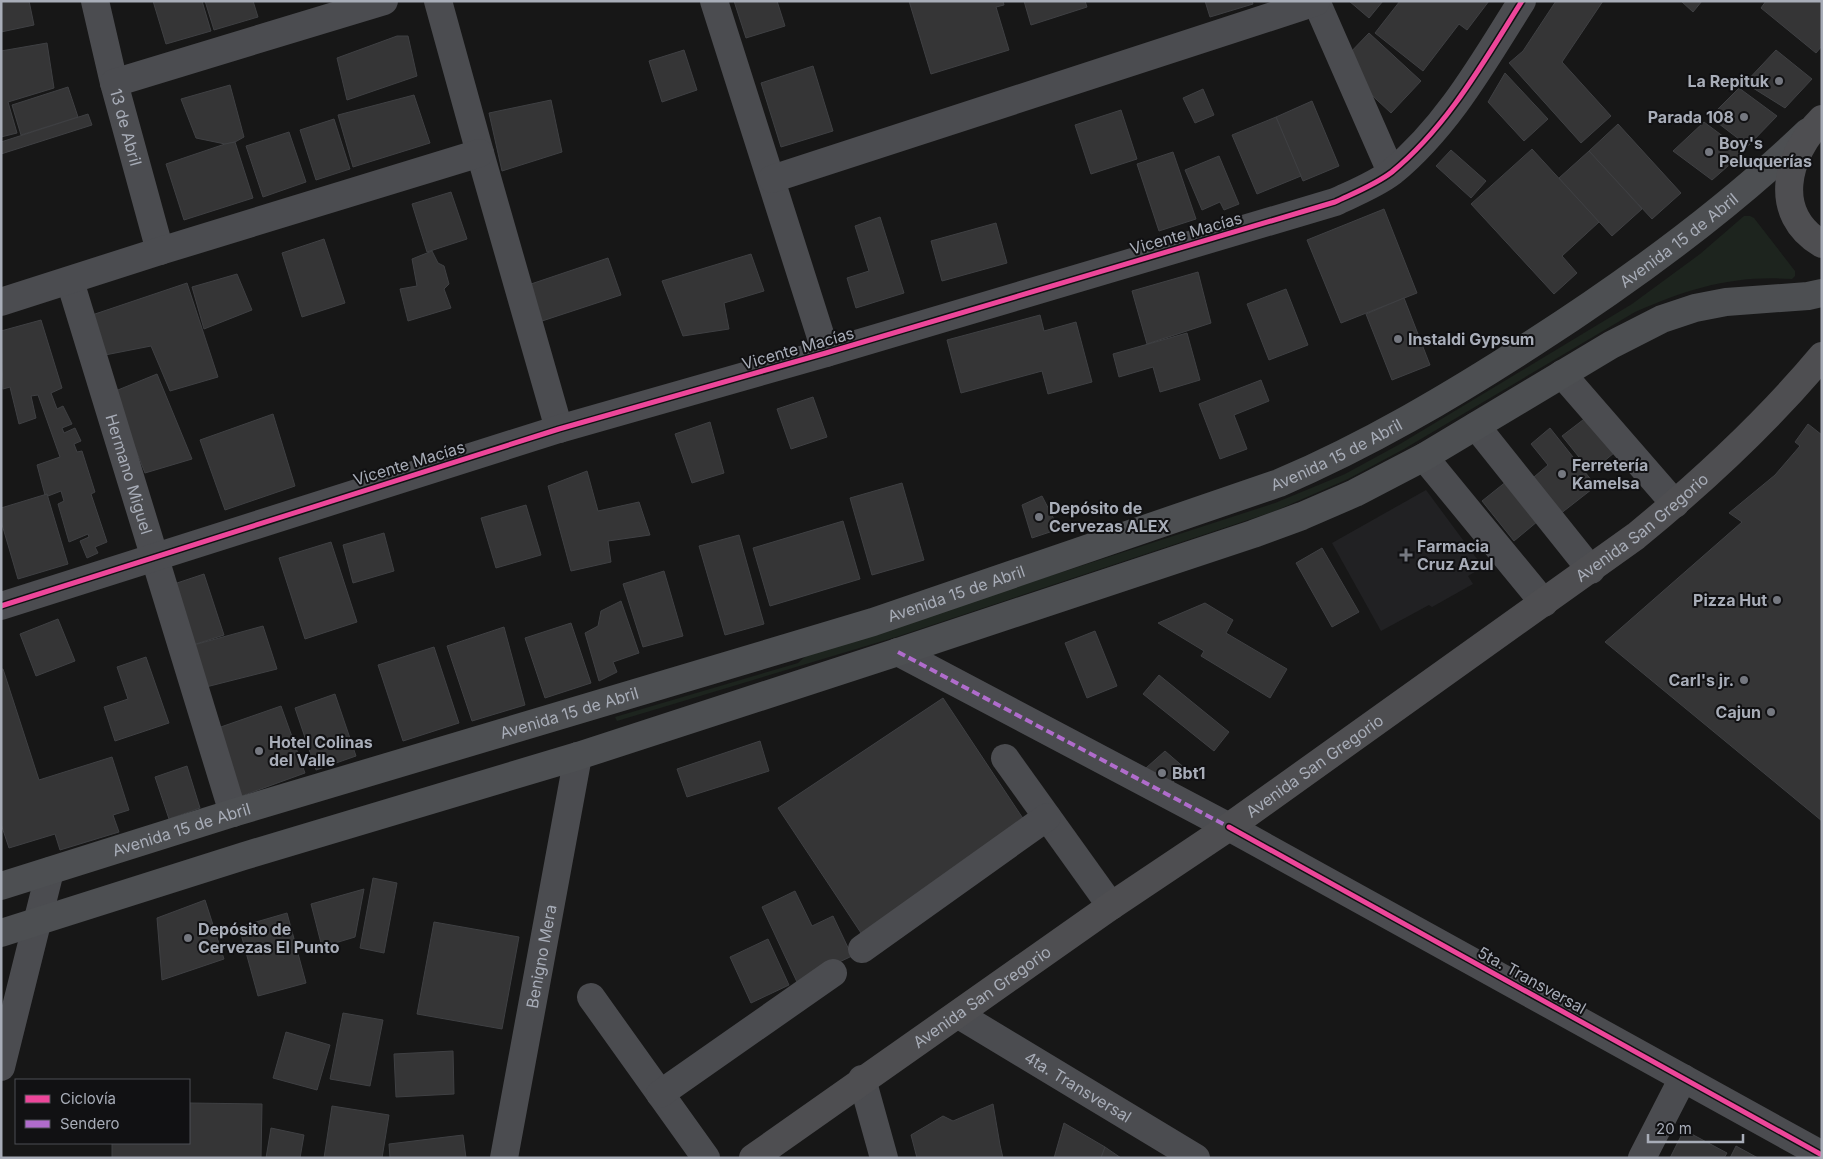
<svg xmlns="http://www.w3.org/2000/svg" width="1823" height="1159" font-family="Inter,sans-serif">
<rect width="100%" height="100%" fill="#171717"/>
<polygon fill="#212123" points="1426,490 1483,567 1468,576 1473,584 1432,607 1429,605 1381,631 1332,543"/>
<path fill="#1d241e" d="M 1744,216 L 1750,216 L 1754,218 L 1795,271 L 1795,276 L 1792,279 C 1732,275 1688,289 1635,312 L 1404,449 L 1348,479 L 1275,511 L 896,637 L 617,721 L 615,717 L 798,663 L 811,651 L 893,627 L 1275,503 L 1345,474 L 1400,444 L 1632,304 L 1700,254 Z"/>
<g fill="#353536" stroke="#3f4043">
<polygon points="1,1 29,1 34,25 1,32"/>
<polygon points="153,1 202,1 211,31 166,44"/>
<polygon points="205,1 253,1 258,17 214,30"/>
<polygon points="734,1 777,1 785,26 746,38"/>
<polygon points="909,1 1003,1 1004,5 996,7 1009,50 931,74"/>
<polygon points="1024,1 1085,1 1087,7 1031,25"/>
<polygon points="1205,1 1252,1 1253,4 1210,17"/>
<polygon points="1349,1 1383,1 1369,18"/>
<polygon points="1400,1 1489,1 1467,30 1459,24 1423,71 1375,33"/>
<polygon points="1556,1 1603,1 1562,62 1611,116 1581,143 1509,63 1523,51"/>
<polygon points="1681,1 1702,1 1693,12"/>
<polygon points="1766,1 1822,1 1822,46 1816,53 1761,8"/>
<polygon points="1369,33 1421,81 1391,113 1363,87 1346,57"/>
<polygon points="397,36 408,36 417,76 347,100 337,58"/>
<polygon points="47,43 54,88 8,102 17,133 1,137 1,51"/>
<polygon points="684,50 697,90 662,102 649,61"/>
<polygon points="1776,50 1812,79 1785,108 1745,83"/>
<polygon points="813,66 833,131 781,147 761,83"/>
<polygon points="1505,73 1548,119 1524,141 1488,102"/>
<polygon points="230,85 244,137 235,142 225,144 196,138 181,99"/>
<polygon points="68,87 78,117 21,135 12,105"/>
<polygon points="1739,88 1777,116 1748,146 1710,117"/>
<polygon points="1203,89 1214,115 1195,123 1183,98"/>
<polygon points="414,95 430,143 353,167 338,115"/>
<polygon points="551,100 562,152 502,171 489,113"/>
<polygon points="1312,101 1339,166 1303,181 1276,117"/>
<polygon points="1121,110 1137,159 1091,174 1075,125"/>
<polygon points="88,114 92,125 1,154 1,142"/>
<polygon points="1276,117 1301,176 1257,194 1232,135"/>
<polygon points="334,119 350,169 316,180 300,130"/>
<polygon points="1704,122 1744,152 1712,180 1673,151"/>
<polygon points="1618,124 1681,193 1652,219 1589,151"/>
<polygon points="289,132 306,182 263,197 246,146"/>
<polygon points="235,142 253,198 184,220 166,164 225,144"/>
<polygon points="1532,149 1599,222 1562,256 1577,273 1554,294 1471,204"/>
<polygon points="1451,150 1486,181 1471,198 1436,166"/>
<polygon points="1589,151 1642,209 1612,236 1559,178"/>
<polygon points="1173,152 1196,219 1159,231 1137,164"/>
<polygon points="1219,156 1239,204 1224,210 1220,202 1202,210 1185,170"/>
<polygon points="451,192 467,239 427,252 412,204"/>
<polygon points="1384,209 1417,293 1341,323 1307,240"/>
<polygon points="880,217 904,293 856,308 847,278 869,271 855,226"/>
<polygon points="996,223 1007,263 942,281 931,241"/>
<polygon points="324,239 345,303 302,317 282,253"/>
<polygon points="432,251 438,263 444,266 449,284 444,289 451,308 408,321 400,289 417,286 412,259"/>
<polygon points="751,254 764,291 724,303 729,329 683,336 662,281"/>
<polygon points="608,258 621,295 536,323 528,285"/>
<polygon points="1198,272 1211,323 1147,344 1132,291"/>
<polygon points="237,274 252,310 204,329 192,287"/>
<polygon points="187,283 218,377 170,391 151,346 105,355 92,315"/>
<polygon points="1286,289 1308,345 1269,360 1247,304"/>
<polygon points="1404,298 1430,365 1392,380 1366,314"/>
<polygon points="1040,315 1044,331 1076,322 1092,382 1048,394 1042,371 961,393 947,340"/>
<polygon points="41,320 62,388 51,393 57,409 63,406 72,424 62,428 64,433 75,428 81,441 74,444 77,452 82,451 95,492 91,494 107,542 95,547 98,553 87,558 80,541 89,537 88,534 69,542 58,504 64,501 61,491 48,496 47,494 45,495 37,465 60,457 38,395 31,396 36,418 19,424 10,387 3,389 1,331"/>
<polygon points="1187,333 1200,380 1160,392 1153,367 1119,377 1113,354"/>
<polygon points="157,374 192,459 145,473 113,392"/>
<polygon points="1261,380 1269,401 1234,415 1247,449 1220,459 1199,404"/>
<polygon points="813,397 827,437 791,449 777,409"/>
<polygon points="1592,413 1620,448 1591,472 1562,436"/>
<polygon points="273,414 295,486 225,510 200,440"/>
<polygon points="710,422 724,473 692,483 675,434"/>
<polygon points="1808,424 1822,435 1822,821 1605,642 1742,522 1729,513 1775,475 1800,446 1795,442"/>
<polygon points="1550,428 1596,486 1555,518 1527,483 1548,465 1531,444"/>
<polygon points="587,471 598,511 639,502 650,535 608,541 611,562 571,571 548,486"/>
<polygon points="1512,477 1544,516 1514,541 1482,501"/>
<polygon points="902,483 924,560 872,575 850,498"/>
<polygon points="47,494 68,564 18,579 1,521 1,508"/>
<polygon points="1042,496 1059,529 1032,538 1022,505"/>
<polygon points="526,505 541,555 496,568 481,518"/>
<polygon points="843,521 860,579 770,606 753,548"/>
<polygon points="384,533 394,571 353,583 343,545"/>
<polygon points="739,535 764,624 725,635 699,546"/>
<polygon points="331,542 357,622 305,639 279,558"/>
<polygon points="1322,548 1359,612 1332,627 1296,563"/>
<polygon points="664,571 683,636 643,647 623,584"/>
<polygon points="204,574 224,635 190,646 171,585"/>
<polygon points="621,601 639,653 613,662 617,672 599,681 585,633 598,626 601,611"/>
<polygon points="1205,603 1233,620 1226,633 1287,669 1270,698 1201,656 1204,651 1158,623"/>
<polygon points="58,619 75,661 36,676 20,634"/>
<polygon points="571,623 591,683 545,698 525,638"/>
<polygon points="263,626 277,669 202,688 190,646"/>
<polygon points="504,627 525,705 472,721 447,646"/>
<polygon points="1095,631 1117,686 1087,698 1065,643"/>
<polygon points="434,647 459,723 403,741 378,665"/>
<polygon points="146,657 169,723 115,741 104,707 128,699 117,667"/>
<polygon points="1,669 3,669 39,780 112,757 129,810 113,815 119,832 60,850 55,834 9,848 1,824"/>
<polygon points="1159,675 1229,732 1214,751 1143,694"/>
<polygon points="335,694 356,756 316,770 295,708"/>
<polygon points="943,698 1028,826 863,936 778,808"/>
<polygon points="281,706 305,773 236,798 215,729"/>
<polygon points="760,741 769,771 687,797 677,769"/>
<polygon points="1165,751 1187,770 1160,793 1137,776"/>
<polygon points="187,766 200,808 169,819 155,777"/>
<polygon points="373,878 397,883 384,953 360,948"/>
<polygon points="364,889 355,937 322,947 311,904"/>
<polygon points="795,891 812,926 833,916 852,956 797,982 762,907"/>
<polygon points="205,900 224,959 162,980 157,918"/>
<polygon points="287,913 306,983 258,996 239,927"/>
<polygon points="434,922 519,937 502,1029 417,1014"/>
<polygon points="768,939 789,985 751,1003 730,957"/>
<polygon points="343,1013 383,1020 370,1086 330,1079"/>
<polygon points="286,1032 330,1045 317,1090 273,1078"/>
<polygon points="453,1051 454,1094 396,1097 394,1054"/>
<polygon points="189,1103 262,1104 261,1158 112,1158 112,1143 189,1143"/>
<polygon points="993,1104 1000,1145 1003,1158 917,1158 911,1135 943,1116 953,1121"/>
<polygon points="332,1106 389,1115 382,1158 324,1158"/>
<polygon points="1064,1123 1105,1147 1101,1158 1054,1158"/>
<polygon points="271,1128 304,1135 300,1158 266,1158"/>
<polygon points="1684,1130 1727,1153 1724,1158 1670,1158"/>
<polygon points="463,1135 466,1158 390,1158 389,1144"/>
<polygon points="1736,1146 1758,1158 1730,1158"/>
<polygon points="1105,1147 1121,1158 1101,1158"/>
</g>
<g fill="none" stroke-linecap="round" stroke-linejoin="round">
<g stroke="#4b4c50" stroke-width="28">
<path id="s1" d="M 95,1 L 114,83 L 160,251"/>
<polyline points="438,1 480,153 559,429"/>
<polyline points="714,1 826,353"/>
<polyline points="1316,1 1391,172"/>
<polyline points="114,83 384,1"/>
<polyline points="772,179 1316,2"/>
<path id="s2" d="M 70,281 L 233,813"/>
<polyline points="1,302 160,251 480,153"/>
<polyline points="1562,374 1675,504"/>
<polyline points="1476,426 1591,570"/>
<polyline points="1424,457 1544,603"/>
<path d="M 1,606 L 559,429 L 826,353 L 1335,202 C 1354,193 1375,185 1392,172 C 1448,126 1484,61 1522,1"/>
<polyline points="898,652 1229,827 1822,1155"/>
<polyline points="1005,758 1111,906"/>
<polyline points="862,949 1047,817"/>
<polyline points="591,997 706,1158"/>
<path id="s3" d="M 959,1015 L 1196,1158"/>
<polyline points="1,1067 50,871"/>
<polyline points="862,1079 884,1158"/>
<polyline points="660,1094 833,973"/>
<path id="s4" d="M 504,1158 L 578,756"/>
<polyline points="1642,1158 1683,1078"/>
</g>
<g stroke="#4d4f52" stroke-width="28">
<path id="s5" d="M 1,886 L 233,813 L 873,622 L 1279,483 C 1368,445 1451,396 1533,343 C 1631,280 1724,212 1808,132"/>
<polyline points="1,933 244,856 578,756 898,652 1253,534 1302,516 1355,493 1424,457 1611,345 1662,319 1695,308 1726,302 1808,296 1822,293"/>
</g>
<g stroke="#4e4e51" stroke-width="28">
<path d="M 1822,119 C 1786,155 1771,214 1822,244"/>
<path id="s6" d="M 753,1158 L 1111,906 L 1229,827 L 1636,536 C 1703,481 1766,423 1822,356"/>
</g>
<polyline stroke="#b06ccc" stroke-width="4" stroke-dasharray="8 4" stroke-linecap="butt" points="898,652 1229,827"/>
<defs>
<g id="cycleway">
<path d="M 1,606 L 559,429 L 826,353 L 1335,202 C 1354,193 1375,185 1392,172 C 1448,126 1484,61 1522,1"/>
<polyline points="1229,827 1822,1155"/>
</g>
</defs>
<use href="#cycleway" stroke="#111113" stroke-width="8"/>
<use href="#cycleway" stroke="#ed469a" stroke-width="5"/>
</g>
<g fill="#757880" stroke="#111113" stroke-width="2">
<circle cx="1779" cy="81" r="5"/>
<circle cx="1744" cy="117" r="5"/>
<circle cx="1709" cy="152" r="5"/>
<circle cx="1398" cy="339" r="5"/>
<circle cx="1562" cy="474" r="5"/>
<circle cx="1039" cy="517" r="5"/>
<path d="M1403.5 547.5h5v5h5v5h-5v5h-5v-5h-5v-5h5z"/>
<circle cx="1777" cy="600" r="5"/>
<circle cx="1744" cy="680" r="5"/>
<circle cx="1771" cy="712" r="5"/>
<circle cx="259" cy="751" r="5"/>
<circle cx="1162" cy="773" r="5"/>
<circle cx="188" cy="938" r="5"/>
</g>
<g text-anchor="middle" stroke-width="4" stroke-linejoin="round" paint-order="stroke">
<g font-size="16" font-weight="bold" fill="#a8adb8" stroke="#111113" text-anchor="start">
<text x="1769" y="87" text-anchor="end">La Repituk</text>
<text x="1734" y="123" text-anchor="end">Parada 108</text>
<text x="1719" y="149">Boy's<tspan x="1719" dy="18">Peluquerías</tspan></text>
<text x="1408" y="345">Instaldi Gypsum</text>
<text x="1572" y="471">Ferretería<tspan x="1572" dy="18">Kamelsa</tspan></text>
<text x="1049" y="514">Depósito de<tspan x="1049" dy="18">Cervezas ALEX</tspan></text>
<text x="1417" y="552">Farmacia<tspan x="1417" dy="18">Cruz Azul</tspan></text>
<text x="1767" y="606" text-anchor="end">Pizza Hut</text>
<text x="1734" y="686" text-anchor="end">Carl's jr.</text>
<text x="1761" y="718" text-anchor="end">Cajun</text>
<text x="269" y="748">Hotel Colinas<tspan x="269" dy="18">del Valle</tspan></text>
<text x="1172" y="779">Bbt1</text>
<text x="198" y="935">Depósito de<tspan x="198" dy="18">Cervezas El Punto</tspan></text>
</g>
<g font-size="16" fill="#a8adb8" stroke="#111113">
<text dy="6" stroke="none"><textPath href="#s1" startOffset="130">13 de Abril</textPath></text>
<text transform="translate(1186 233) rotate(-16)" y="6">Vicente Macías</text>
<text dy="6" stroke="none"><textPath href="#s5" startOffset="1809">Avenida 15 de Abril</textPath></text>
<text transform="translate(798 348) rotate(-16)" y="6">Vicente Macías</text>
<text dy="6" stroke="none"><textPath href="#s5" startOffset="1404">Avenida 15 de Abril</textPath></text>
<text transform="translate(409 463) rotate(-17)" y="6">Vicente Macías</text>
<text dy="6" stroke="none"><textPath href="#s2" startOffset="202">Hermano Miguel</textPath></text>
<text dy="6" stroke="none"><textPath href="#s6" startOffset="1090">Avenida San Gregorio</textPath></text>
<text dy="6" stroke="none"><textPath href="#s5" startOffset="999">Avenida 15 de Abril</textPath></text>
<text dy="6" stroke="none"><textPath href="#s5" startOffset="594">Avenida 15 de Abril</textPath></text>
<text dy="6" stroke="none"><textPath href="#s6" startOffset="685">Avenida San Gregorio</textPath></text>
<text dy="6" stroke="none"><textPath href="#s5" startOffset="189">Avenida 15 de Abril</textPath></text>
<text dy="6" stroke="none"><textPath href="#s4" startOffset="205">Benigno Mera</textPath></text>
<text transform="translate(1532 980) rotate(29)" y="6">5ta. Transversal</text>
<text dy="6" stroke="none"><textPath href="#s6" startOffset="280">Avenida San Gregorio</textPath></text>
<text dy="6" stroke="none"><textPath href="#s3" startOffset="139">4ta. Transversal</textPath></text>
</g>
</g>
<rect width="1823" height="1159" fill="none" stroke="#a8adb8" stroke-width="5"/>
<rect x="15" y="1079" width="175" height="65" fill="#111113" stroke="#4d4f55"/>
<rect x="25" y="1095" width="25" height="8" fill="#ed469a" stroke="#4d4f55"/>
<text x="60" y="1104" font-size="15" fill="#a8adb8">Ciclovía</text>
<rect x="25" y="1120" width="25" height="8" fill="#b06ccc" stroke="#4d4f55"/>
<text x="60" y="1129" font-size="15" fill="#a8adb8">Sendero</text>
<path d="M1648 1134v8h95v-8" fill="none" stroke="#a8adb8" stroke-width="2.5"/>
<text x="1656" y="1134" font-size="15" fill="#a8adb8" stroke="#111113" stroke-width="4" paint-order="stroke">20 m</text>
</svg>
